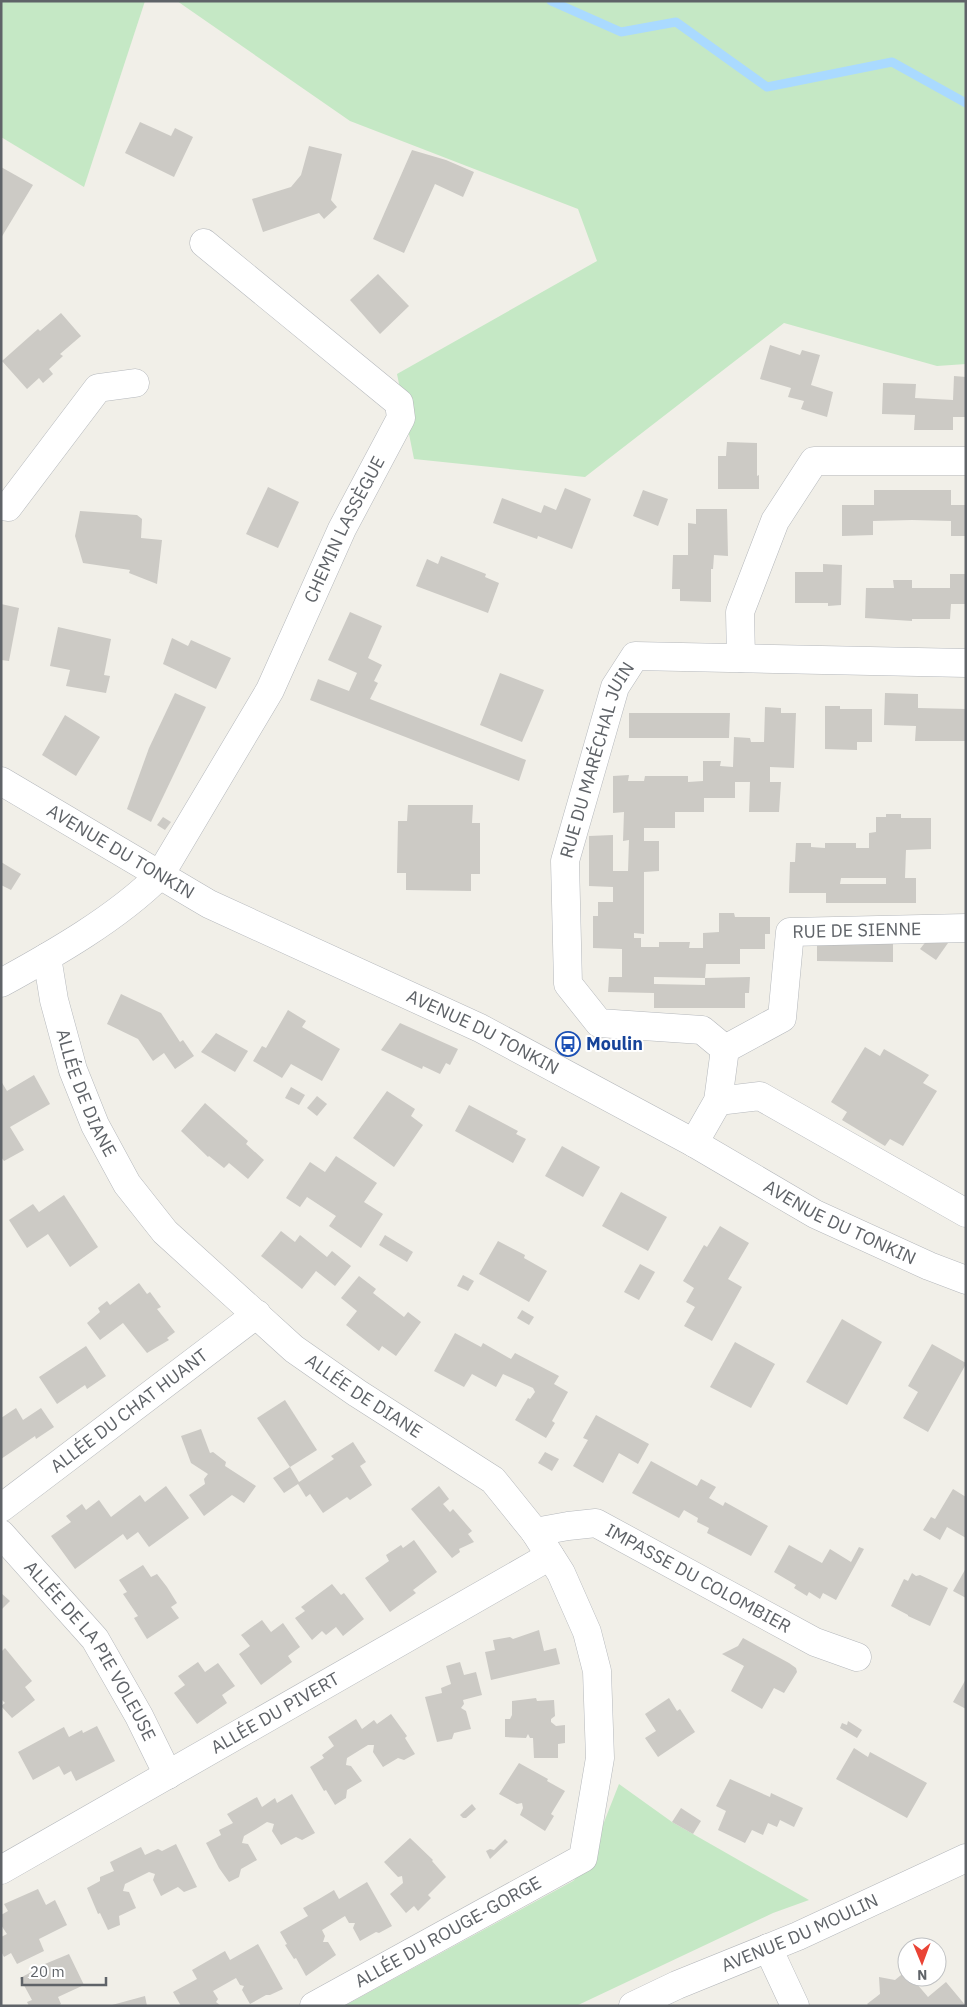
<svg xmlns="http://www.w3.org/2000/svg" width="967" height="2007" font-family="'IBM Plex Sans',sans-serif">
<rect width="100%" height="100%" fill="#f1efe8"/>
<g fill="#c5e8c5">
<polygon points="1,1 145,1 84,187 1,137"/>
<polygon points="177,1 966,1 966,364 937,366 784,323 585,477 414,459 397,374 597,261 578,209 350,121"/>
<polygon points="619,1784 672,1822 809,1900 773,1913 576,2006 344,2006 573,1881 586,1868"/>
</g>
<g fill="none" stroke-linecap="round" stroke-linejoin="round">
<polyline stroke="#aadaff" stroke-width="9" points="551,1 621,32 676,22 767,87 892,62 966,103"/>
</g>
<g fill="#cccac5" fill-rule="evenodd">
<polygon points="140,122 171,136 175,128 193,137 174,177 125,153"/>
<polygon points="309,146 342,154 331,200 337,207 324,219 319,213 263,232 252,199 291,187 301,175"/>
<polygon points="412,150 446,160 474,172 463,197 435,184 404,253 373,239"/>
<polygon points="1,167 33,185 1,238"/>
<polygon points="378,274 409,306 380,334 350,300"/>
<polygon points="61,313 81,336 60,354 63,356 49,369 53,374 43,383 39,378 27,389 2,361 38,329 40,331"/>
<polygon points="770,345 800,355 802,350 820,355 811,385 833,392 827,417 801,409 804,401 788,397 791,388 760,379"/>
<polygon points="954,376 966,377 966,417 953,417 953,430 914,430 915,415 882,414 883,383 916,384 915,398 953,400"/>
<polygon points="727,442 757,443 757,476 759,475 759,489 718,489 718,456 726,456"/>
<polygon points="268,487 299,502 278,548 246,534"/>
<polygon points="565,488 591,499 572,549 538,536 537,539 493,523 502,498 541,513 544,505 556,510"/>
<polygon points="643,490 668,499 658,526 633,516"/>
<polygon points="874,490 951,490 951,505 966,505 966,536 951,536 951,521 912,520 873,521 873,535 842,536 842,505 874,505"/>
<polygon points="696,509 727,509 728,556 714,555 713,569 711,569 711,602 680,601 680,589 672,589 673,555 688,555 688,523 696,524"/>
<polygon points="80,511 137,515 142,519 141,538 162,540 157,584 129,573 130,570 83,563 75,536"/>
<polygon points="441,556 486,574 485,577 499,583 488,613 416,586 427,559 438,564"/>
<polygon points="823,564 842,565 841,605 828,606 828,603 795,603 795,572 823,572"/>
<polygon points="950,574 966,574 966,604 951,604 950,619 912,619 912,621 865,618 866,588 894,588 893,580 912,580 912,588 950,588"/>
<polygon points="1,604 19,608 9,661 1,660"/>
<polygon points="350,612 382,626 368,658 382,665 374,681 378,683 370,699 526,760 519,781 310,700 318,679 349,691 357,673 328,660"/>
<polygon points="58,627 111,639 104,675 110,676 106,693 66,686 70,670 50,666"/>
<polygon points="172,638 188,646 191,640 231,658 216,689 163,664"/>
<polygon points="500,673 544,690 522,742 480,725"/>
<polygon points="175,693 206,707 151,822 127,809 149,748"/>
<polygon points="885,693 918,694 918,708 966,709 966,741 915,741 916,726 884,725"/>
<polygon points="825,706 840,706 840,709 872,709 872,742 857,742 857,750 825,749"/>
<path d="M 765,707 L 781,708 L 781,713 L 796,713 L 794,768 L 770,767 L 770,782 L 781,782 L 779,812 L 749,812 L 750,782 L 735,782 L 735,798 L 704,798 L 704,812 L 675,812 L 675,828 L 644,828 L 644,841 L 659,841 L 659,871 L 644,872 L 644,934 L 634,933 L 634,938 L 641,938 L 641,947 L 659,947 L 659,942 L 690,942 L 689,948 L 703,948 L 703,933 L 719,932 L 719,913 L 734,913 L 735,917 L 770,917 L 770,934 L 765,934 L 765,949 L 740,949 L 740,964 L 706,964 L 705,978 L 750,977 L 749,993 L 745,993 L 745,1008 L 654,1008 L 654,993 L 608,992 L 609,977 L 622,977 L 622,949 L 593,948 L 593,916 L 598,916 L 598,902 L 613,902 L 613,887 L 589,886 L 589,836 L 613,835 L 613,871 L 628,871 L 629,840 L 623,841 L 624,812 L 613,813 L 613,776 L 629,775 L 628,781 L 644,781 L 645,776 L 688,776 L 688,782 L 703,781 L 703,761 L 721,761 L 720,766 L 733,767 L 734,737 L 750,738 L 751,742 L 764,742 ZM 654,977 L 705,978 L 705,985 L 654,984 Z"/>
<polygon points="629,713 730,713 729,738 629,738"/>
<polygon points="65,715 100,737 76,776 42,755"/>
<polygon points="408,805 473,805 472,823 480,823 480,874 471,874 471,891 406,890 406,873 397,873 398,821 407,821"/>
<path d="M 886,814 L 901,814 L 901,818 L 931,818 L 931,849 L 906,850 L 905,878 L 916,878 L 916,903 L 826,903 L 826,893 L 789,893 L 790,862 L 795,862 L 796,843 L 811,843 L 811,847 L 825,848 L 825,843 L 856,843 L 856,848 L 869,848 L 869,833 L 876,832 L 876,817 L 886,817 ZM 841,878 L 886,878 L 886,884 L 840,884 Z"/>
<polygon points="163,817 171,822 165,830 157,825"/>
<polygon points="1,862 21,874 11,890 1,885"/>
<polygon points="932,934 948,943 936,960 920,949"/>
<polygon points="817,937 893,937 893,962 817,961"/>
<polygon points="121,994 161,1013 180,1042 183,1040 194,1056 175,1069 164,1053 153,1061 138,1039 107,1024"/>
<polygon points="288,1010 306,1021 302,1027 340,1049 322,1081 291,1064 282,1078 253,1061 262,1046 266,1048"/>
<polygon points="400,1023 458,1049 450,1065 446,1063 440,1074 423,1066 422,1069 381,1050"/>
<polygon points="216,1033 248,1051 235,1072 201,1052"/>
<polygon points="865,1047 880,1056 884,1049 929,1075 923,1083 937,1091 903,1146 890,1139 885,1146 842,1120 847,1112 831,1102"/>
<polygon points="34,1075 50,1104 10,1127 24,1150 4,1161 1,1157 1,1081 7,1091"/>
<polygon points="291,1087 305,1095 299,1105 285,1098"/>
<polygon points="387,1091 415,1109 411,1116 423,1125 394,1167 353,1138"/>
<polygon points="317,1096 327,1104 317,1116 307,1108"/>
<polygon points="205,1103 248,1141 246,1144 264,1160 248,1179 229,1163 224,1168 209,1156 208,1157 181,1131"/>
<polygon points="469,1105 518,1131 516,1134 526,1139 513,1163 455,1131"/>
<polygon points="562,1146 600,1167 583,1197 545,1176"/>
<polygon points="336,1156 377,1183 364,1202 383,1214 361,1248 329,1226 336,1216 307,1197 300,1207 286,1198 310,1162 325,1172"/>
<polygon points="621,1192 667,1217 648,1251 602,1226"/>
<polygon points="64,1195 98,1247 70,1267 48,1234 27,1248 9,1220 33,1204 39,1212"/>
<polygon points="720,1226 749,1243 728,1279 742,1287 712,1341 684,1326 695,1307 686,1302 694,1288 683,1281 704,1245 707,1247"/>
<polygon points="281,1231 295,1242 300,1235 327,1257 332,1251 351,1266 335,1286 316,1271 302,1289 261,1256"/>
<polygon points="385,1235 413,1252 407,1262 379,1245"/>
<polygon points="498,1241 525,1255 524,1258 547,1271 529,1302 479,1274"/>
<polygon points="640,1264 655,1272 639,1300 624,1292"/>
<polygon points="463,1275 474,1281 468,1291 457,1286"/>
<polygon points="359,1276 376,1289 373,1293 404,1317 408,1312 421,1322 396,1356 382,1346 379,1351 346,1325 357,1311 341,1298"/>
<polygon points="139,1283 147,1294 150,1292 161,1307 157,1309 175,1332 167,1338 169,1340 147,1353 123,1323 100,1340 87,1323 100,1312 98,1308 107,1301 110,1305"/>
<polygon points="522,1310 534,1317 529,1325 517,1318"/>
<polygon points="842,1319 882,1342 847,1405 806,1382"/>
<polygon points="455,1333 481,1347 483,1343 511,1359 515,1353 559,1376 554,1384 568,1392 552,1421 555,1423 546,1438 515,1420 528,1398 530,1399 535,1392 533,1388 503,1374 496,1387 472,1374 464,1387 434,1371"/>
<polygon points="735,1342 775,1364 751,1408 710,1387"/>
<polygon points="932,1344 966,1363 966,1364 928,1432 903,1418 918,1392 908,1386"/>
<polygon points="86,1346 106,1376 87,1389 85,1385 57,1404 39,1377"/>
<polygon points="285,1400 317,1450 290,1467 257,1418"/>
<polygon points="16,1408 23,1420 41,1408 54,1427 36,1439 35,1436 1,1459 1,1418"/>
<polygon points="596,1415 649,1444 638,1464 619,1453 603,1483 573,1466 588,1440 583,1438"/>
<polygon points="201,1429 210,1453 213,1452 226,1462 225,1466 256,1486 244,1503 232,1495 204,1516 189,1495 205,1484 204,1479 208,1474 191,1463 181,1436"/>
<polygon points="353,1442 366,1462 360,1466 372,1485 350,1500 347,1497 323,1513 310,1494 306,1497 298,1484 284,1493 273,1478 290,1467 299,1482 334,1459 331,1456"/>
<polygon points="545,1452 559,1459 552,1471 538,1463"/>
<polygon points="651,1461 697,1486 701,1479 716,1487 709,1498 723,1506 725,1502 768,1526 751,1556 707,1533 709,1528 697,1522 698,1518 684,1510 679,1518 632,1493"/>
<polygon points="166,1486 189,1518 149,1547 138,1532 127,1540 123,1534 75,1569 51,1536 71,1522 66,1516 82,1504 86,1510 99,1500 111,1517 140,1495 145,1502"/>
<polygon points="439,1486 449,1499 443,1504 450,1512 453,1509 472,1531 468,1534 474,1542 459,1549 460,1552 452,1558 411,1509"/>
<polygon points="953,1489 966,1497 966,1538 947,1527 940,1540 923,1530 931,1517 935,1519"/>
<polygon points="414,1540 437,1572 413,1590 416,1593 390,1612 365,1578 389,1561 386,1555 401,1545 403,1548"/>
<polygon points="789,1545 822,1563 830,1549 851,1562 859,1547 864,1549 836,1600 823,1593 820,1599 809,1592 807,1596 794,1588 796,1585 774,1572"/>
<polygon points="143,1565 151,1577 157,1574 167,1587 177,1603 171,1607 179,1618 147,1639 134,1618 138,1616 123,1594 127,1592 119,1580"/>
<polygon points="966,1568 966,1598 953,1591"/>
<polygon points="912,1573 916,1576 920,1575 948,1588 930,1626 908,1616 908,1615 891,1606 904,1579 908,1581"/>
<polygon points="332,1584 341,1595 344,1593 364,1619 343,1636 336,1627 326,1635 322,1631 312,1640 295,1618 305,1611 301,1607"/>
<polygon points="1,1593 10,1601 1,1610"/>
<polygon points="262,1620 271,1632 283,1623 300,1647 288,1656 292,1662 261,1685 239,1654 250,1646 241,1635"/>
<polygon points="539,1630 544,1651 556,1648 560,1664 491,1680 485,1652 495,1650 493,1640 510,1637 513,1639"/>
<polygon points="743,1638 789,1663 796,1668 797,1672 784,1693 774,1688 762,1709 731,1691 744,1666 722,1654 738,1646"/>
<polygon points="5,1648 32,1681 25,1687 35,1700 12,1718 1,1706 5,1703 1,1699 1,1652"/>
<polygon points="198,1662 205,1672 218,1663 235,1686 222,1695 227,1703 197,1724 174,1693 185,1685 178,1676"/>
<polygon points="460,1662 464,1675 476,1672 482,1695 463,1700 464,1704 461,1708 466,1711 471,1729 454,1733 452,1739 437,1742 425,1697 442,1693 441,1688 451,1684 446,1666"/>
<polygon points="966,1679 966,1709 953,1702"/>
<polygon points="536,1698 537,1701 554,1700 555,1716 551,1719 551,1722 556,1726 565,1725 565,1743 558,1744 558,1758 534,1758 533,1738 530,1738 528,1734 526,1738 505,1737 505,1719 510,1719 512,1715 512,1701"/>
<polygon points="669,1698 677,1711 680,1709 695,1732 658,1757 645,1738 656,1731 645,1714"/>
<polygon points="391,1714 407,1736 405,1738 415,1754 404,1760 398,1758 383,1767 373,1752 374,1745 368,1745 347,1758 346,1765 351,1766 362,1781 347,1790 346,1798 335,1805 326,1790 324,1791 310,1767 324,1758 322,1755 334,1746 328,1737 356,1719 362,1729 374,1720 377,1724"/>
<polygon points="848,1721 862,1730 857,1738 840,1728 842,1723 847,1725"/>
<polygon points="97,1726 115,1761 76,1781 71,1771 64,1775 59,1766 33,1780 18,1752 64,1727 69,1737 82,1730 83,1733"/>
<polygon points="854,1748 868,1757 870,1752 927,1783 907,1818 836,1779"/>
<polygon points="519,1763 548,1779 547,1781 565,1791 551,1814 554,1816 545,1831 520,1815 523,1808 522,1803 517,1804 499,1794"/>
<polygon points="730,1779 770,1797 771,1793 803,1808 794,1827 780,1820 777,1827 768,1823 763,1835 752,1830 745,1843 718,1830 726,1811 716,1806"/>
<polygon points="292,1794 315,1833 302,1840 296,1837 281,1845 272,1831 274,1824 267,1822 256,1829 244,1836 242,1843 248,1844 257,1860 241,1869 239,1877 229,1882 219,1868 206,1843 221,1835 219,1830 233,1823 227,1814 257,1797 262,1807 275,1798 277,1803"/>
<polygon points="472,1804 476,1809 466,1818 463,1818 460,1815"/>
<polygon points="681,1808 701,1821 693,1834 672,1822"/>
<polygon points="410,1838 433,1860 432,1861 446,1877 428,1895 431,1898 418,1911 414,1906 406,1913 390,1894 403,1883 402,1876 398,1877 384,1862"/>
<polygon points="505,1839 508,1842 490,1859 486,1851 490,1849 494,1850"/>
<polygon points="176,1844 197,1887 184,1892 178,1887 161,1896 153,1880 155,1874 149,1872 125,1884 123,1891 129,1892 136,1908 119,1916 120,1925 108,1930 100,1913 98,1914 87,1888 100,1881 100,1877 114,1871 110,1862 141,1847 145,1855 158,1849 162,1851"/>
<polygon points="367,1882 392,1926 379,1933 376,1932 360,1941 353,1928 355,1923 349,1923 345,1916 322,1930 325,1936 323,1942 328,1942 336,1955 306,1976 296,1958 294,1959 285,1945 287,1944 280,1932 308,1916 303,1908 319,1899 334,1890 339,1899"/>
<polygon points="38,1889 46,1905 55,1900 67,1925 39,1939 44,1951 17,1964 11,1953 4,1957 1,1951 1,1937 7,1934 1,1925 1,1915 8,1911 4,1904"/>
<polygon points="258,1944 283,1989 270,1995 266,1995 250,2004 242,1990 244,1986 240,1985 236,1978 213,1991 218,1999 216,2002 221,2006 181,2006 173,1992 197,1979 192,1970 225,1951 230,1960"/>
<polygon points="69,1954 84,1985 58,1997 61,2004 58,2006 29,2006 27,2002 32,2000 20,1978 41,1967 40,1966"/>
<polygon points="906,1971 907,1977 911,1977 928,1997 946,1982 966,2006 869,2006 867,2004 880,1994 879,1977 895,1980"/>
<polygon points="145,1996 147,2006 112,2006 112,2005"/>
</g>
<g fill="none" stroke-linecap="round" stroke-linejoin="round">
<defs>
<g id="minor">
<polyline points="1,506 8,507 98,388 135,383"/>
<polyline points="741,658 740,612 775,521 814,461 966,461"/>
<path id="s1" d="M 1,781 L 209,904 L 480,1028 L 694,1143 L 815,1214 L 929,1266 L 966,1280"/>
<path id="s2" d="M 47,957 L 54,1000 L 73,1070 L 95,1125 L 127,1184 L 165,1232 L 294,1349 L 357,1393 L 493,1480 L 535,1532 L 561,1573 L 587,1632 L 597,1671 L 600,1758 L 583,1858 L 314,2006"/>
<path id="s3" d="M 1,983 C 54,954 117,918 160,875 L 270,690 L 342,529 L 401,418 L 399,403 L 204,243"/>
<path id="s4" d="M 725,1049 L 702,1030 L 599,1023 L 568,984 L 565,861 L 615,687 L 635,656 L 966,663"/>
<polyline points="718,1101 760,1096 966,1213"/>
<path id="s5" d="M 694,1143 L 718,1101 L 725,1049 L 782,1018 L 790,932 L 966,928"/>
<path id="s6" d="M 1,1508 L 257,1314"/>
<path id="s7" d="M 535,1532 L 568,1526 L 596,1523 L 815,1642 L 857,1657"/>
<path id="s8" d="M 1,1534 L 95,1639 L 139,1716 L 168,1775"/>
<path id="s9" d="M 1,1870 L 550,1556"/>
<polyline points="768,1948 795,2006"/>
<path id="s10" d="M 633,2006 L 677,1985 L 798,1936 L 966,1858"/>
</g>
</defs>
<use href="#minor" stroke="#b5b8bc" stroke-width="29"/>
<use href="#minor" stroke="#fff" stroke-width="28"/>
</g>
<defs>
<symbol id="bus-ring" viewBox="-11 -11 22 22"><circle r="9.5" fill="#fff" stroke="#1a4fb4" stroke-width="1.5"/><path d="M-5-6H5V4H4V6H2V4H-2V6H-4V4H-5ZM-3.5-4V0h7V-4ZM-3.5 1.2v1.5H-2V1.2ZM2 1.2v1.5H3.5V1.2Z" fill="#1a4fb4"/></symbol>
</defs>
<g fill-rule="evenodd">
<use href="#bus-ring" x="554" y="1030" width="28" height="28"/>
</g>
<g text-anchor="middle" stroke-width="4" stroke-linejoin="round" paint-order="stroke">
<g font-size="18" fill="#5f6368" stroke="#fff">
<text dy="6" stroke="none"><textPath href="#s3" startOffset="585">CHEMIN LASSÈGUE</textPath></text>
<text dy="6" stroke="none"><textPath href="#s4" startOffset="412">RUE DU MARÉCHAL JUIN</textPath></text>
<text dy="6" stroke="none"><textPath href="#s1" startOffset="139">AVENUE DU TONKIN</textPath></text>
<text dy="6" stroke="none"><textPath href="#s5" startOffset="319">RUE DE SIENNE</textPath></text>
<text dy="6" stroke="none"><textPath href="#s1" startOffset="544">AVENUE DU TONKIN</textPath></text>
<text dy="6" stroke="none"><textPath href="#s2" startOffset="142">ALLÉE DE DIANE</textPath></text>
<text dy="6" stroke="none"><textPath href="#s1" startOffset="949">AVENUE DU TONKIN</textPath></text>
<text dy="6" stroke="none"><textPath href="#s2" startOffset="562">ALLÉE DE DIANE</textPath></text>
<text dy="6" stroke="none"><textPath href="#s6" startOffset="161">ALLÉE DU CHAT HUANT</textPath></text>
<text dy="6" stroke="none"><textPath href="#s7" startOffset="178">IMPASSE DU COLOMBIER</textPath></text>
<text dy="6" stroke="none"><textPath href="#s8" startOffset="148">ALLÉE DE LA PIE VOLEUSE</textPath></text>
<text dy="6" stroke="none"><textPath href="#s9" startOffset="316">ALLÉE DU PIVERT</textPath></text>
<text transform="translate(448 1932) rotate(-29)" y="6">ALLÉE DU ROUGE-GORGE</text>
<text dy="6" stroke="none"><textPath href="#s10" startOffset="182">AVENUE DU MOULIN</textPath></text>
</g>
<g font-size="18" font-weight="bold" fill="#164399" stroke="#fff" text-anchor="start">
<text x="586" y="1050">Moulin</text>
</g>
</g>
<rect width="967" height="2007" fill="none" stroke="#5f6368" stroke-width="5"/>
<g transform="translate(922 1962) rotate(179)"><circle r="24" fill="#ffffff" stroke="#bfc1c3"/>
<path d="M0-4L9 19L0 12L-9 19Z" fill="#ea4335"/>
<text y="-8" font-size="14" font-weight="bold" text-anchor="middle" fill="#5f6368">N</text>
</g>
<path d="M22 1977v8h84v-8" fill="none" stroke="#5f6368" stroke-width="2.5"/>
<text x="30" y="1977" font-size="15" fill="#5f6368" stroke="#ffffff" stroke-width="4" paint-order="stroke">20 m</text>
</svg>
